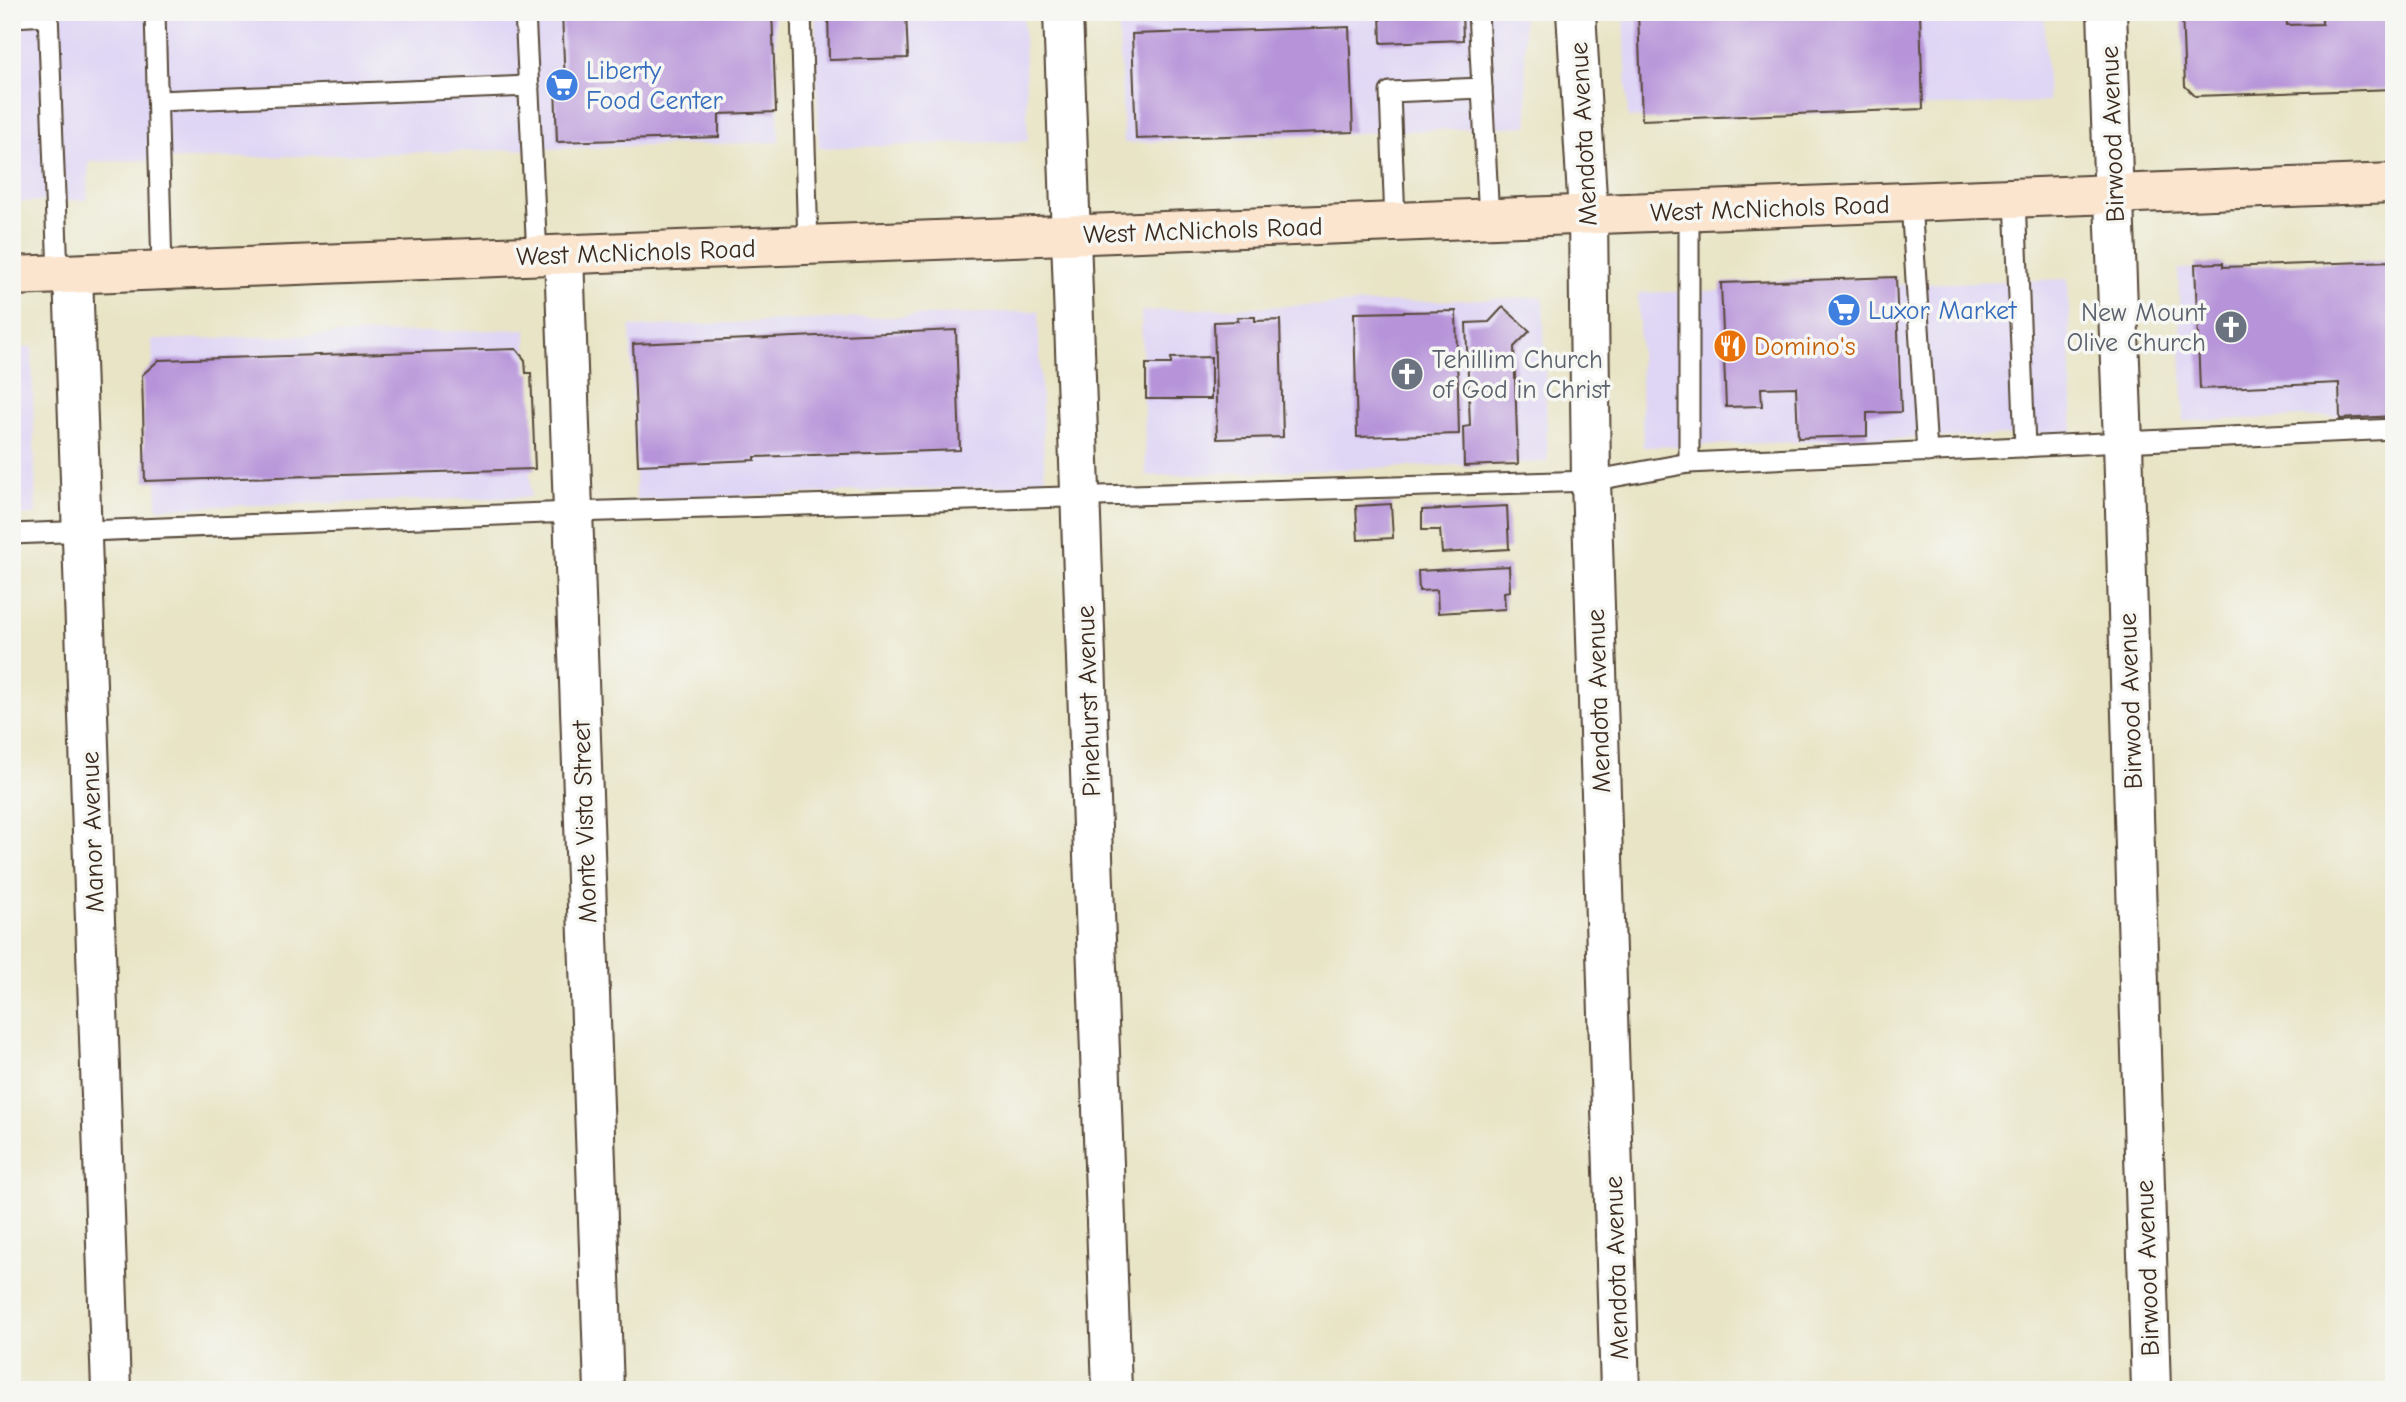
<svg xmlns="http://www.w3.org/2000/svg" width="2406" height="1402" font-family="'Comic Neue',sans-serif">
<rect width="100%" height="100%" fill="#f6f6f2"/>
<filter id="ink" filterUnits="userSpaceOnUse"><feTurbulence type="fractalNoise" baseFrequency=".0143" numOctaves="2"/><feDisplacementMap in="SourceGraphic" scale="14" xChannelSelector="R" yChannelSelector="G"/><feConvolveMatrix kernelMatrix="1 2 1 2 8 2 1 2 1" color-interpolation-filters="sRGB"/></filter>
<filter id="wash" filterUnits="userSpaceOnUse"><feTurbulence type="fractalNoise" baseFrequency=".00686" numOctaves="4" result="noise"/><feDisplacementMap in="SourceGraphic" scale="28" xChannelSelector="R" yChannelSelector="G"/><feGaussianBlur stdDeviation="1.57" result="paint"/><feColorMatrix in="noise" values="0 0 0 0 0 0 0 0 0 0 0 0 0 0 0 0 0 1.4 0 .05"/><feComposite in="paint" operator="in"/></filter>
<g filter="url(#wash)">
<rect width="100%" height="100%" fill="#e8e4c5"/>
<g fill="#dfd5f5">
<polygon points="12,12 775,12 779,142 89,162 87,200 12,202"/>
<polygon points="815,12 1023,12 1028,141 819,148"/>
<polygon points="1118,12 1523,12 1528,126 1124,143"/>
<polygon points="1624,12 2044,12 2048,102 1628,118"/>
<polygon points="2394,261 2394,414 2184,421 2178,269"/>
<polygon points="2068,279 2073,433 1643,447 1638,293"/>
<polygon points="1543,297 1548,462 1146,476 1141,311"/>
<polygon points="1038,311 1045,485 636,500 630,327"/>
<polygon points="526,329 531,497 157,508 152,340"/>
<polygon points="32,347 36,515 12,516 12,348"/>
</g>
<g id="blocks">
<g fill="#b794d9">
<polygon points="562,12 772,12 776,112 719,114 719,137 557,142 555,85 565,85"/>
<polygon points="828,12 906,12 908,58 829,60"/>
<polygon points="1380,12 1462,12 1463,40 1381,43"/>
<polygon points="1920,12 1923,109 1642,120 1638,13"/>
<polygon points="2182,12 2286,12 2287,25 2322,24 2322,12 2391,12 2394,89 2195,96 2185,86"/>
<polygon points="1349,27 1353,132 1136,139 1132,34"/>
<polygon points="2394,261 2394,416 2340,419 2339,383 2200,389 2195,264 2223,263 2223,267"/>
<polygon points="1896,277 1901,412 1867,413 1867,436 1798,438 1796,387 1761,388 1762,406 1726,407 1721,283"/>
<polygon points="1503,307 1530,331 1514,347 1518,464 1464,466 1463,427 1470,426 1466,323 1489,322"/>
<polygon points="1456,311 1459,434 1357,437 1354,313"/>
<polygon points="1237,317 1255,317 1255,321 1280,320 1283,437 1217,439 1214,322 1238,321"/>
<polygon points="956,330 960,450 755,457 755,460 638,465 633,344"/>
<polygon points="516,349 525,360 526,373 531,373 535,469 145,481 142,375 159,360"/>
<polygon points="1211,357 1211,399 1146,399 1146,364 1171,364 1171,358"/>
<polygon points="1391,504 1393,538 1358,540 1356,506"/>
<polygon points="1507,506 1509,549 1442,553 1440,530 1422,530 1422,510"/>
<polygon points="1509,566 1510,591 1504,592 1505,609 1438,613 1437,590 1419,591 1418,571"/>
</g>
</g>
</g>
<g filter="url(#ink)">
<use href="#blocks" fill-opacity="0" stroke="#554637" stroke-width="2"/>
<g fill="none" stroke-linecap="round" stroke-linejoin="round">
<defs>
<g id="service">
<polyline points="48,12 58,274"/>
<polyline points="155,12 162,270"/>
<polyline points="525,12 537,256"/>
<polyline points="801,12 808,245"/>
<polyline points="1478,12 1482,88"/>
<polyline points="12,17 48,15"/>
<polyline points="158,101 529,86"/>
<polyline points="2015,198 2025,447"/>
<polyline points="1911,202 1927,452"/>
<polyline points="1689,211 1689,463"/>
<polyline points="1395,222 1390,92 1482,88 1489,219"/>
<polyline points="12,534 573,512 1591,481 1689,463 2394,429"/>
</g>
<g id="minor">
<polyline points="1063,12 1112,1390"/>
<polyline points="1576,12 1588,214 1591,481 1620,1390"/>
<polyline points="2107,12 2123,443 2151,1390"/>
<polyline points="564,255 604,1390"/>
<polyline points="73,274 111,1390"/>
</g>
<polyline id="secondary" points="12,276 2394,183"/>
</defs>
<use href="#service" stroke="#554637" stroke-width="23"/>
<use href="#minor" stroke="#554637" stroke-width="42"/>
<use href="#secondary" stroke="#554637" stroke-width="42"/>
<use href="#service" stroke="#fff" stroke-width="19"/>
<use href="#minor" stroke="#fff" stroke-width="38"/>
<use href="#secondary" stroke="#fbe5cf" stroke-width="38"/>
</g>
</g>
<defs>
<symbol id="supermarket-disc" viewBox="-11 -11 22 22"><circle r="9.5" fill="#3f7fe0" stroke="#f6f6f2"/><path d="M-6-5.5h2.5l.6 2H6L4.5 2H-2.5L-4.4-4H-6ZM-1.5 3.2a1.3 1.3 0 1 0 .1 0ZM3 3.2a1.3 1.3 0 1 0 .1 0Z" fill="#fff"/></symbol>
<symbol id="church-disc" viewBox="-11 -11 22 22"><circle r="9.5" fill="#6b7280" stroke="#f6f6f2"/><path d="M-1.2-6h2.4v3.5h3.3v2.4h-3.3V6h-2.4V-.1h-3.3v-2.4h3.3Z" fill="#fff"/></symbol>
<symbol id="restaurant-disc" viewBox="-11 -11 22 22"><circle r="9.5" fill="#e8710a" stroke="#f6f6f2"/><path d="M-5-6h1v4h1v-4h1v4h1v-4h1v5L-1.5 .5V6h-2V.5L-5-1ZM5-6V6H3V1.5H1.5Q1.5-4 5-6Z" fill="#fff"/></symbol>
</defs>
<g fill-rule="evenodd">
<use href="#supermarket-disc" x="543" y="66" width="38" height="38"/>
<use href="#supermarket-disc" x="1825" y="291" width="38" height="38"/>
<use href="#church-disc" x="2212" y="308" width="38" height="38"/>
<use href="#restaurant-disc" x="1711" y="327" width="38" height="38"/>
<use href="#church-disc" x="1388" y="355" width="38" height="38"/>
</g>
<g text-anchor="middle" stroke-width="7" stroke-linejoin="round" paint-order="stroke">
<g font-size="26" fill="#366cbe" stroke="#f6f6f2" text-anchor="start">
<text x="586" y="79">Liberty<tspan x="586" dy="30">Food Center</tspan></text>
<text x="1868" y="319">Luxor Market</text>
</g>
<g font-size="26" fill="#3b2a1e" stroke="#f6f6f2">
<text transform="translate(1583 134) rotate(-93)" y="9">Mendota Avenue</text>
<text transform="translate(2112 134) rotate(-92)" y="9">Birwood Avenue</text>
<text transform="translate(1770 208) rotate(-2)" y="9">West McNichols Road</text>
<text transform="translate(1203 230) rotate(-2)" y="9">West McNichols Road</text>
<text transform="translate(636 252) rotate(-2)" y="9">West McNichols Road</text>
<text transform="translate(1088 701) rotate(-92)" y="9">Pinehurst Avenue</text>
<text transform="translate(1598 701) rotate(-92)" y="9">Mendota Avenue</text>
<text transform="translate(2130 701) rotate(-92)" y="9">Birwood Avenue</text>
<text transform="translate(584 822) rotate(-92)" y="9">Monte Vista Street</text>
<text transform="translate(92 832) rotate(-92)" y="9">Manor Avenue</text>
<text transform="translate(1616 1268) rotate(-92)" y="9">Mendota Avenue</text>
<text transform="translate(2147 1268) rotate(-92)" y="9">Birwood Avenue</text>
</g>
<g font-size="26" fill="#5b616d" stroke="#f6f6f2" text-anchor="end">
<text x="2206" y="321">New Mount<tspan x="2206" dy="30">Olive Church</tspan></text>
<text x="1432" y="368" text-anchor="start">Tehillim Church<tspan x="1432" dy="30">of God in Christ</tspan></text>
</g>
<g font-size="26" fill="#c56008" stroke="#f6f6f2" text-anchor="start">
<text x="1754" y="355">Domino's</text>
</g>
</g>
<rect width="2406" height="1402" fill="none" stroke="#f6f6f2" stroke-width="42"/>
</svg>
